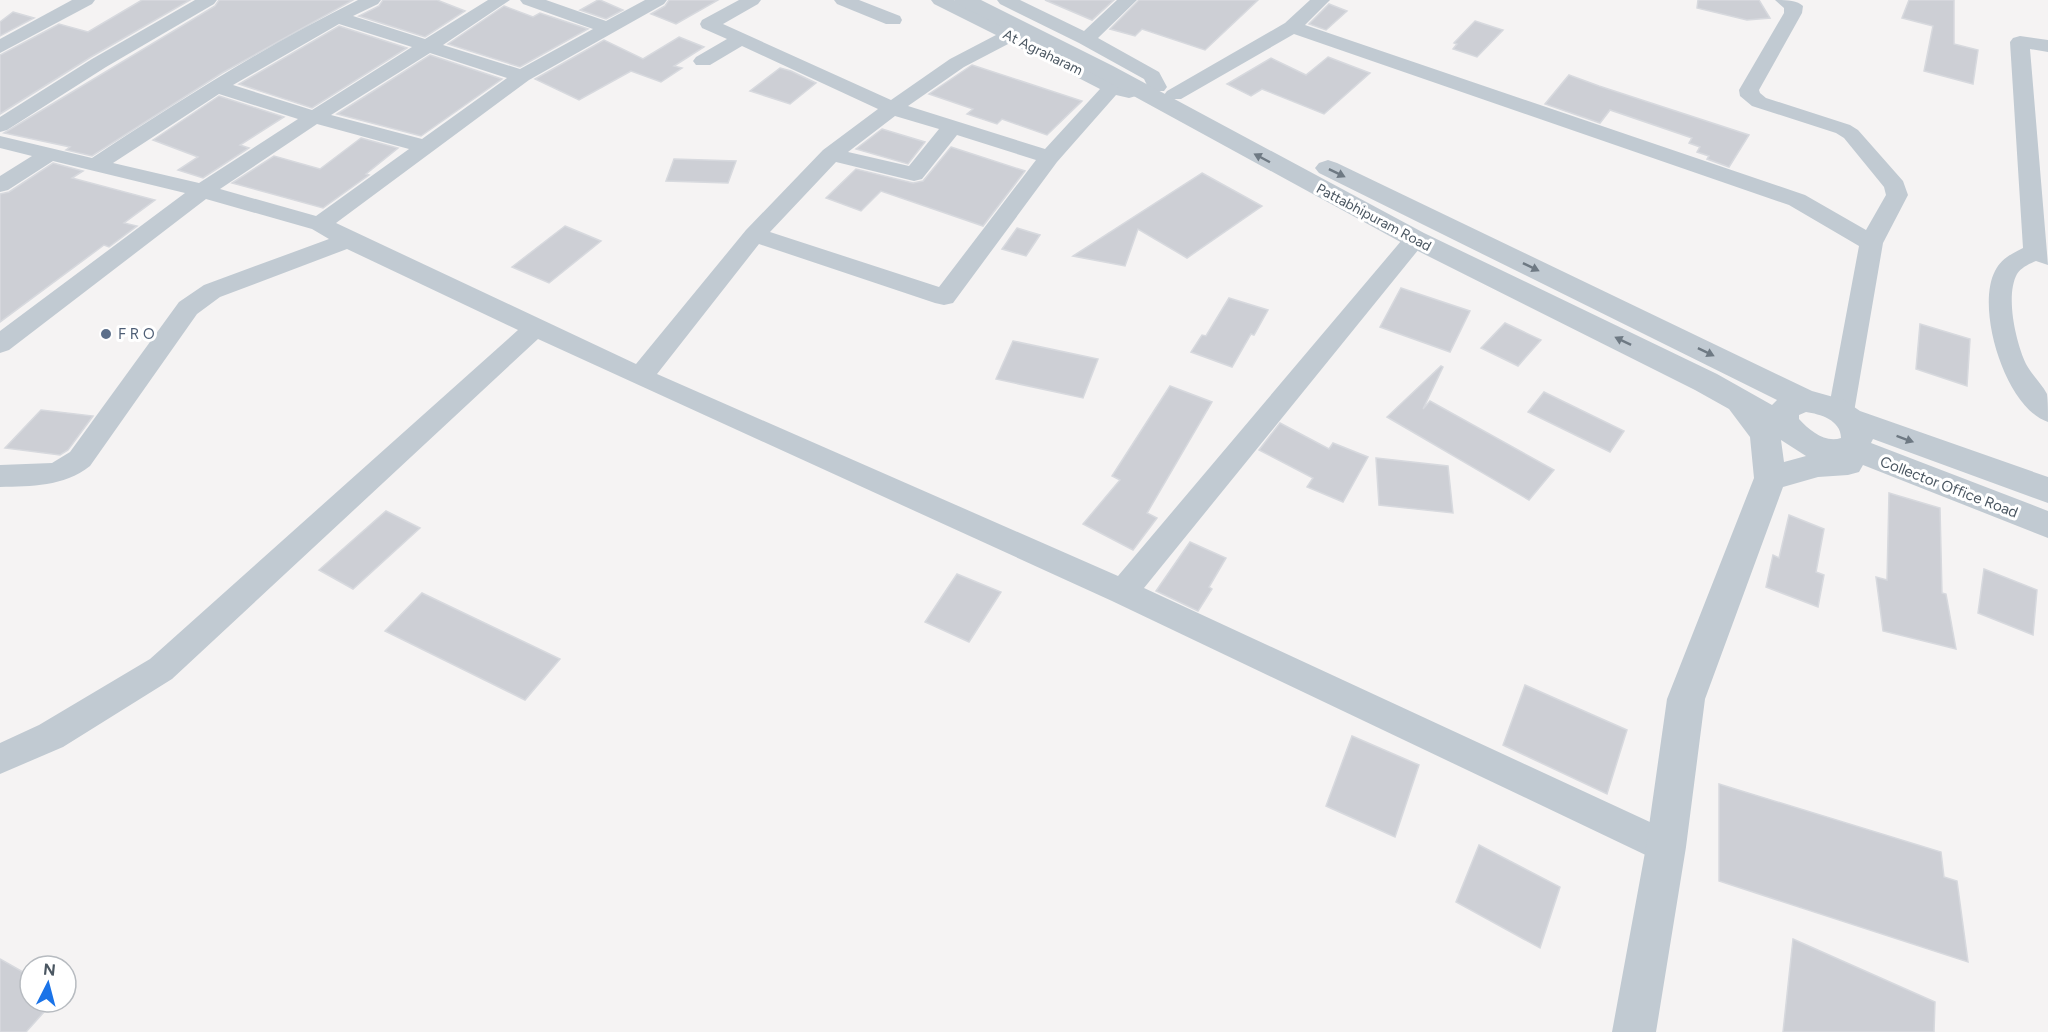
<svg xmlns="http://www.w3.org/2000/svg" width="2048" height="1032" font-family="Figtree,sans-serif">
<rect width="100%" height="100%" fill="#f5f3f3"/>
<g fill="#cdcfd5" stroke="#d7d9de" stroke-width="1.5">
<polygon points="142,0 190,0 91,57 0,114 0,55 59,24 88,32"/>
<polygon points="219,0 353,0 222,73 92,156 66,150 70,147 4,133 215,6"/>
<polygon points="383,0 437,0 465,11 425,37 359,16 379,6"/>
<polygon points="598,0 600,0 623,10 606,19 580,10"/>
<polygon points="669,0 718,0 676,24 651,14 665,6"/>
<polygon points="1045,0 1114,0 1092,20"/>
<polygon points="1139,0 1258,0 1205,50 1142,29 1135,36 1110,29"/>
<polygon points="1698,0 1759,0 1770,18 1747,20 1697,8"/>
<polygon points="1909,0 1954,0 1954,44 1978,50 1973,84 1924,71 1933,26 1902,18"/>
<polygon points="1329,4 1347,11 1326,30 1309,24"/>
<polygon points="504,6 533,17 540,13 588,29 520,67 448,44"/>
<polygon points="13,12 34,18 0,36 0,22"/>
<polygon points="1475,21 1503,30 1477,57 1453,49 1457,44 1454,43"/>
<polygon points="339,26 407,48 312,108 239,84"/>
<polygon points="679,37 704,47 674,66 682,68 661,82 631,71 579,100 535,79 604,40 643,59"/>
<polygon points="430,55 502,79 421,136 337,114"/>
<polygon points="1328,57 1370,73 1324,114 1262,89 1251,96 1227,84 1271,58 1306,75"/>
<polygon points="972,65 1082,101 1047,135 1002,119 997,124 967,114 973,109 929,94"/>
<polygon points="780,68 791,71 816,83 790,104 750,91"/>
<polygon points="1569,75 1599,86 1749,135 1729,167 1707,159 1709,156 1697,152 1700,147 1689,143 1692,138 1610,110 1600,123 1545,104"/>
<polygon points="219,96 284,117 240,145 249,148 203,178 178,170 198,157 153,140"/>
<polygon points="882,129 925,142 908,164 856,149"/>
<polygon points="361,138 398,148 366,174 369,175 323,208 232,183 274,156 320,169"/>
<polygon points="951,147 1025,171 983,226 881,191 861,211 826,198 856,169 913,183 923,181"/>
<polygon points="674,159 736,161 728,183 666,181"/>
<polygon points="53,163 83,171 72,178 155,200 124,223 137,226 109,247 104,245 0,322 0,194 9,192"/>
<polygon points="1202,173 1262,206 1187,258 1138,229 1125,266 1073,256"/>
<polygon points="565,226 601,241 549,283 512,267"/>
<polygon points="1017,228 1040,235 1026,256 1002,249"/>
<polygon points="1401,288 1470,311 1450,352 1380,327"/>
<polygon points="1229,298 1268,310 1254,335 1251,334 1232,367 1191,352 1202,335 1206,336"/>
<polygon points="1505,323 1541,340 1518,366 1481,348"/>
<polygon points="1920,324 1970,339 1967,386 1916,369"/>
<polygon points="1013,341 1098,359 1083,398 996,379"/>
<polygon points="1441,366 1443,367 1423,409 1430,401 1554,470 1529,500 1387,417"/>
<polygon points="1170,386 1212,402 1147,513 1157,518 1133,550 1083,524 1120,480 1112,476"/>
<polygon points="1544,392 1624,431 1610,452 1528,412"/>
<polygon points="41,410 93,416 68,450 60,455 5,448"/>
<polygon points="1280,423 1329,449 1333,443 1368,457 1343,502 1307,487 1313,478 1259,450"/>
<polygon points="1376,458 1448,466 1453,513 1379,505"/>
<polygon points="1889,493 1940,508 1942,593 1946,594 1956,649 1883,631 1876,577 1887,580"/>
<polygon points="386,511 420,528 353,589 319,570"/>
<polygon points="1789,515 1824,529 1816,572 1824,575 1818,607 1766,587 1773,555 1779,558"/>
<polygon points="1190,542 1226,558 1209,587 1212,589 1198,611 1156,591"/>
<polygon points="1984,569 2037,590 2033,635 1978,613"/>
<polygon points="957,574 1001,592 969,642 925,622"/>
<polygon points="422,593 560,659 525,700 385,631"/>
<polygon points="1525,685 1627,730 1607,794 1503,745"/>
<polygon points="1352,736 1419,765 1395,837 1326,806"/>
<polygon points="1719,784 1941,852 1944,877 1957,881 1968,962 1719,881"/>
<polygon points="1479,845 1560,887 1540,948 1456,902"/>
<polygon points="1793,939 1935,1002 1934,1032 1783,1032"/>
<polygon points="0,959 30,976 30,1002 53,1002 26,1032 0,1032"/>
</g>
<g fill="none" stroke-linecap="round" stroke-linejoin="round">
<g fill="#c1cad2" fill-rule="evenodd">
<polygon points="72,0 95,0 92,4 0,53 0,39"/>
<polygon points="195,0 217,0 214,4 106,67 7,130 0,132 0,117 92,59"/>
<path d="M 358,0 L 381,0 L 378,4 L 353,16 L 425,39 L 488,0 L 510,0 L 443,45 L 520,69 L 593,29 L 523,4 L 520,0 L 546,0 L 606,21 L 645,0 L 667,0 L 664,4 L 529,80 L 336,223 L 636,364 L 746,230 L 823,150 L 878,109 L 742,46 L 710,65 L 696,65 L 693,61 L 696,57 L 727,39 L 702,28 L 700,24 L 702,20 L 739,0 L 761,0 L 758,4 L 723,24 L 891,100 L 950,59 L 996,35 L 934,4 L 931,0 L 954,0 L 1119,83 L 1136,88 L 1139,92 L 1136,96 L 1129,98 L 1116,95 L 1057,162 L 953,303 L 944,305 L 935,303 L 759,244 L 657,374 L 1118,576 L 1407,234 L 1415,232 L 1423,234 L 1427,239 L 1423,244 L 1144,588 L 1678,835 L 1684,847 L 1678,859 L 1666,864 L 1654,859 L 1112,601 L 538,339 L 172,679 L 63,747 L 0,774 L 0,743 L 39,725 L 150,659 L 518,330 L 347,249 L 220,297 L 197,314 L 90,466 C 63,487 32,486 0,487 L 0,465 L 52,463 L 70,452 L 179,302 L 204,285 L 329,239 L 312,229 L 206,199 L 9,350 L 0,353 L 0,331 L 185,193 L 53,161 L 8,190 L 0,192 L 0,176 L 32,156 L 0,148 L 0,136 L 92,158 C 179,101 265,46 358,0 ZM 339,24 L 412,47 L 312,110 L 233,85 ZM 1010,43 L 1100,89 L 1045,149 L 908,106 L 964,67 ZM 430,53 L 507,78 L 422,139 L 331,115 ZM 219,94 L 298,119 L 199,183 L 113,163 ZM 895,116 L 939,129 L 909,166 L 848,152 ZM 317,124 L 409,149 L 316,216 L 220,189 ZM 957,135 L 1036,160 L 939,287 L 770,232 L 836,162 L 914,181 L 922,179 Z"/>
<polygon points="834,0 859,0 900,16 902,20 900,24 886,24 837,4"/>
<polygon points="997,0 1020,0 1084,31 1117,0 1137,0 1098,38 1159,72 1167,87 1164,91 1150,91 1144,79 1079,43 1000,4"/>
<path d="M 1310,0 L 1330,0 L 1305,25 L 1805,195 L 1866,230 L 1886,195 L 1884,187 L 1844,138 L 1836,133 L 1752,106 L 1740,96 L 1739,90 L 1784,13 L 1784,8 L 1775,0 C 1785,0 1797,0 1803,6 L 1802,13 L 1759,90 L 1760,93 L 1766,98 L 1850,125 L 1858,130 L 1903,181 L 1908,195 L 1883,243 L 1854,412 L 1850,419 L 1841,422 L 1832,419 L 1828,412 L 1859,246 L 1789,205 L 1294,34 L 1181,99 L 1167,99 L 1164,95 L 1167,91 L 1285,23 Z"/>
<path d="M 2020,36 L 2048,40 L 2048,52 L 2030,49 L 2048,265 L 2036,261 C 2029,264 2021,268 2017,274 C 2005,296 2016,343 2026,364 C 2032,375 2042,384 2047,394 C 2048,401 2048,414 2048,422 C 2006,409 1975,309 1995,271 C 2001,259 2011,254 2023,248 L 2010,42 L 2013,38 Z"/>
</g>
<path fill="#c1cad2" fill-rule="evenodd" d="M 954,0 L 981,0 L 1113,66 L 1424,233 L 1717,374 L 1772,405 L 1777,400 L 1319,173 L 1315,168 L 1319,163 L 1328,160 L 1337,163 L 1812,391 L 1844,400 L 1860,411 L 2048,477 L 2048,503 L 1873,439 L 1871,443 L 2048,511 L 2048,538 L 1863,465 L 1859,472 L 1848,475 L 1818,477 L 1783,487 L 1705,699 L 1686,847 L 1656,1032 L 1612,1032 L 1646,847 L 1667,699 L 1754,478 L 1750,437 L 1729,409 L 1695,390 L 1406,245 L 1097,76 L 958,4 ZM 1806,412 C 1820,414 1841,420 1841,438 C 1825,443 1810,431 1799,419 L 1799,415 ZM 1781,440 L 1806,456 L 1784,462 Z"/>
</g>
<defs><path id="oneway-solid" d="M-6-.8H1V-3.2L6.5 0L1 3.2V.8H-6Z" transform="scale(1.5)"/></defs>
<g fill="#6e7983">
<use href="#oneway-solid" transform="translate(1262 158) rotate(-152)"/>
<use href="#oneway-solid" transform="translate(1337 173) rotate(26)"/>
<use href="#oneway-solid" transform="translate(1531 267) rotate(26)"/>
<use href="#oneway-solid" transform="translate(1623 341) rotate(-154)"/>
<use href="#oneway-solid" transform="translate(1706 352) rotate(26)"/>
<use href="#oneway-solid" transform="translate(1905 439) rotate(20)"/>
</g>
<circle fill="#5c6f8a" stroke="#fff" stroke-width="2" cx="106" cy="334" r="6"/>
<g text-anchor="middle" stroke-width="6" stroke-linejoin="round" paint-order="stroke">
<g font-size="14" fill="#4a5661" stroke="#fff">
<text transform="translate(1043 52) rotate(26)" y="5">At Agraharam</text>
<text transform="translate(1374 217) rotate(28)" y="5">Pattabhipuram Road</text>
</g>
<g font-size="15" fill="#4e5e75" stroke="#fff" text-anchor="start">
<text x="118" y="339">F R O</text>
</g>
<g font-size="15" fill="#4a5661" stroke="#fff">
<text transform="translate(1949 487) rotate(21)" y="5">Collector Office Road</text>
</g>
</g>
<g transform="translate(48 984) rotate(6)"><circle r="28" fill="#ffffff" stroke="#b7bbc0" stroke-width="1.5"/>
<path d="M0-4.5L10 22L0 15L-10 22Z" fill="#1a73e8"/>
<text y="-9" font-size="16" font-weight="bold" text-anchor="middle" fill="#4a5661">N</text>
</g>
</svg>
